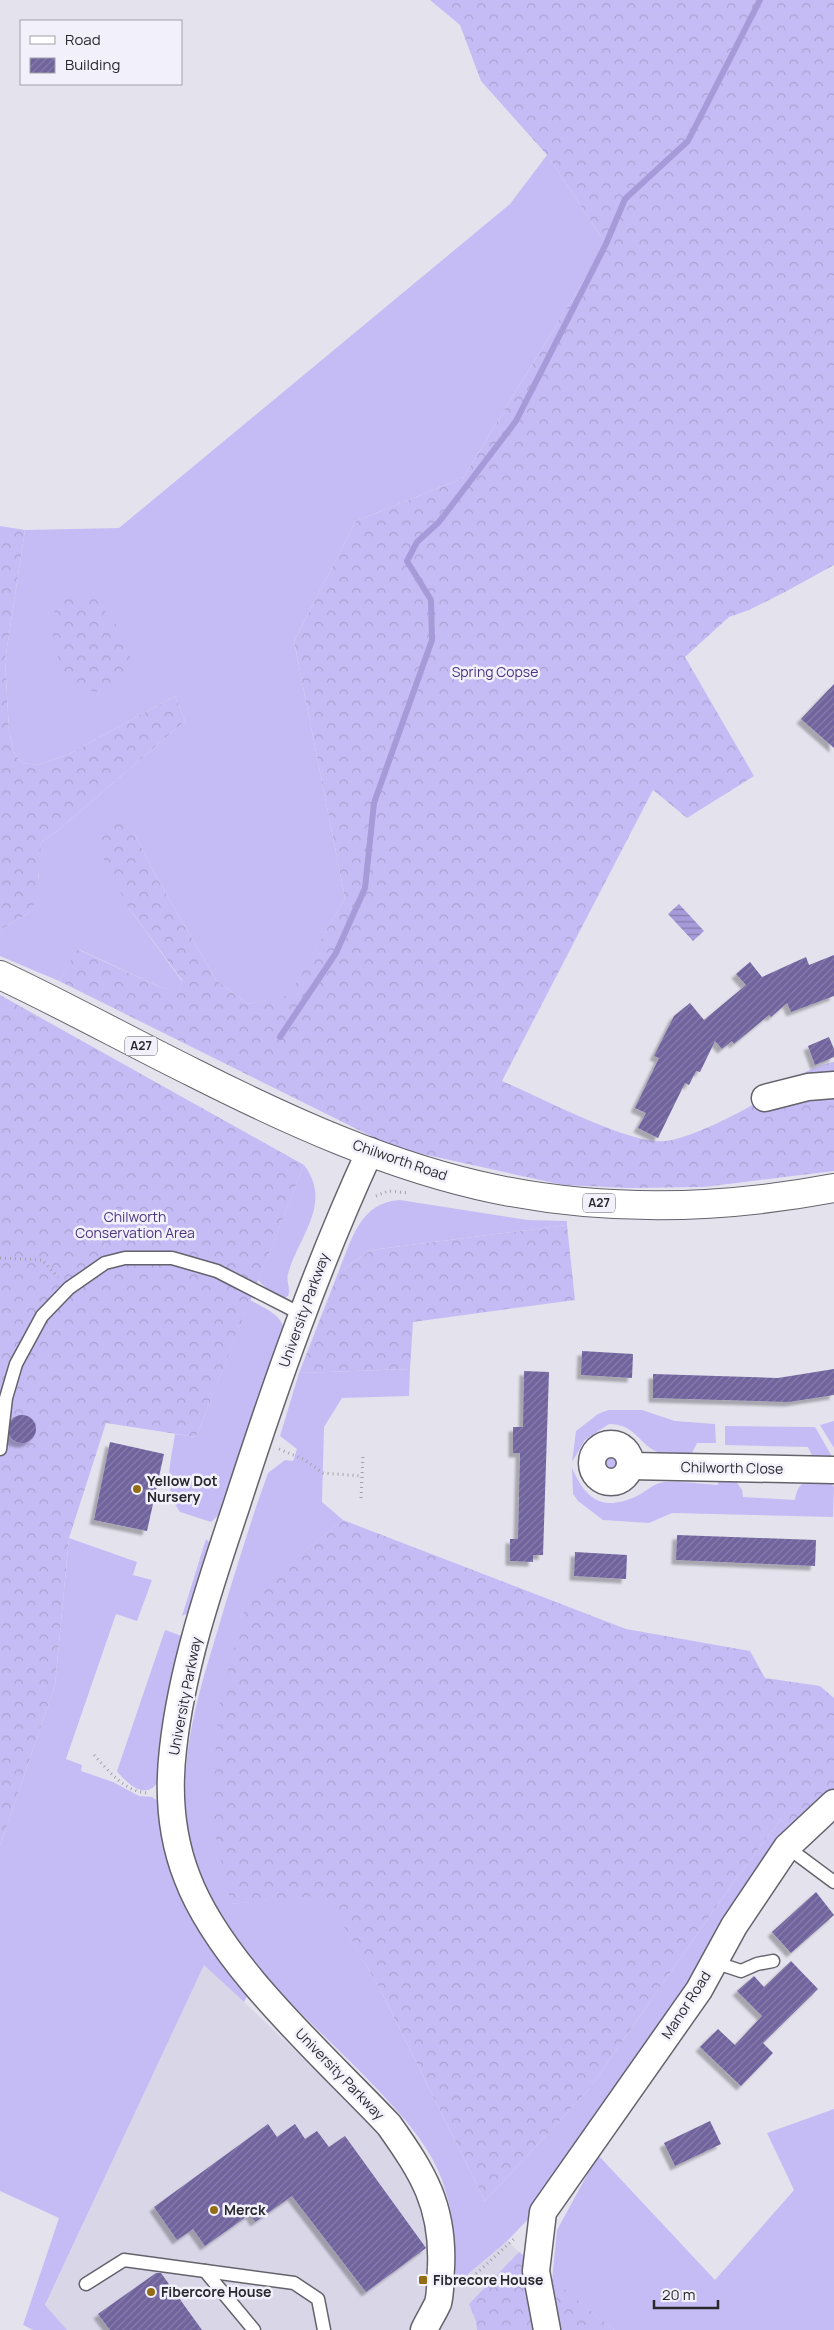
<svg xmlns="http://www.w3.org/2000/svg" width="834" height="2330" font-family="Manrope,sans-serif">
<defs>
<pattern id="forest-crowns" width="20" height="18" patternUnits="userSpaceOnUse" patternTransform="scale(1.25)"><rect width="20" height="18" fill="#c6bcf5"/><path d="M2 6a3 3 0 1 1 6 0M12 15a3 3 0 1 1 6 0" fill="none" stroke="#aaa2d2"/></pattern>
<pattern id="water-rules" width="6" height="5" patternUnits="userSpaceOnUse" patternTransform="scale(1.25)"><rect width="6" height="5" fill="#a69ad8"/><path d="M0 2.5h6" fill="none" stroke="#877eaf"/></pattern>
<pattern id="building-hatch" width="6" height="6" patternUnits="userSpaceOnUse" patternTransform="scale(1.25)"><rect width="6" height="6" fill="#70639e"/><path d="M-1 1l2-2M0 6l6-6M5 7l2-2" fill="none" stroke="#887ea8"/></pattern>
<filter id="shadow"><feDropShadow dx="-4.5" dy="4.5" stdDeviation="1" flood-color="#0004"/></filter>
</defs>
<rect width="100%" height="100%" fill="#e4e3ed"/>
<polygon fill="#d9d6e8" points="204,1964 385,2136 579,2303 592,2330 67,2330 45,2306"/>
<g fill="#c6bcf5">
<polygon points="547,155 606,244 463,478 356,521 294,641 345,898 289,996 248,1004 216,980 153,871 133,830 128,907 182,981 179,992 160,987 78,949 59,981 0,956 0,930 29,913 39,876 38,859 41,842 56,832 185,721 175,696 67,755 38,765 23,763 15,755 9,731 5,661 25,530 119,528 510,204"/>
<path d="M 304,1165 C 333,1203 299,1236 288,1274 C 286,1281 291,1289 288,1296 L 284,1298 L 270,1292 L 258,1280 Z"/>
<path d="M 400,1200 L 528,1220 L 567,1221 L 567,1225 L 371,1250 L 338,1273 C 351,1242 359,1202 400,1200 Z"/>
<path d="M 250,1300 C 264,1308 281,1314 284,1329 L 223,1511 L 211,1522 L 180,1512 C 162,1488 171,1461 175,1434 L 196,1437 Z"/>
<path d="M 410,1369 L 409,1396 L 342,1398 L 324,1427 L 322,1502 L 343,1520 L 248,1598 L 231,1904 L 326,1894 L 381,1991 L 485,2201 L 589,2089 L 735,1880 L 781,1819 L 790,1829 L 541,2206 L 507,2241 L 455,2285 C 457,2251 454,2212 442,2180 C 429,2145 404,2118 379,2091 C 306,2013 205,1940 188,1828 C 178,1758 198,1695 218,1629 C 230,1588 243,1547 256,1507 L 268,1473 L 285,1460 L 293,1461 L 297,1449 L 280,1436 L 299,1373 Z"/>
<path d="M 608,1410 L 642,1410 L 675,1421 L 715,1424 L 716,1443 L 697,1443 L 690,1457 C 679,1456 666,1456 655,1451 C 637,1441 634,1424 609,1424 L 585,1440 L 572,1462 L 576,1431 L 598,1414 Z"/>
<polygon points="834,1421 834,1448 820,1425"/>
<polygon points="725,1426 815,1427 834,1460 817,1467 808,1447 725,1445"/>
<circle cx="611" cy="1463" r="12"/>
<path d="M 572,1468 C 586,1500 603,1512 637,1496 C 647,1491 652,1484 664,1482 C 681,1481 701,1484 718,1485 L 719,1477 L 736,1481 L 742,1490 L 743,1497 L 795,1500 C 798,1477 811,1480 830,1482 L 834,1487 L 833,1517 L 672,1513 L 649,1523 L 603,1520 L 578,1501 L 573,1494 Z"/>
<path d="M 69,1538 L 137,1562 L 133,1575 L 152,1580 L 137,1621 L 116,1614 L 66,1759 L 82,1765 L 81,1771 L 113,1782 L 139,1796 L 152,1797 L 158,1801 L 180,1893 C 196,1932 221,1965 247,1996 L 244,2002 L 204,1965 L 45,2305 L 67,2330 L 33,2330 L 23,2325 L 59,2218 L 0,2191 L 0,1846 L 55,1685 Z"/>
<polygon points="206,1539 211,1544 193,1610 182,1616"/>
<path d="M 165,1630 L 182,1636 C 189,1652 168,1696 164,1714 C 159,1737 157,1760 157,1783 C 144,1801 126,1782 117,1771 Z"/>
<polygon points="834,2109 834,2330 614,2330 552,2280 557,2230 598,2155 715,2280 794,2190 767,2133"/>
</g>
<g fill="url(#forest-crowns)">
<path d="M 430,0 L 834,0 L 834,565 L 785,592 L 749,610 L 729,617 L 685,657 L 754,776 L 687,818 L 653,790 L 502,1081 C 538,1096 631,1146 666,1141 C 687,1139 734,1116 754,1104 C 779,1090 805,1067 834,1062 L 834,1171 L 704,1187 L 630,1188 L 563,1185 L 395,1148 L 59,981 L 77,949 L 160,987 L 179,991 L 182,980 L 128,907 L 97,845 L 101,827 L 112,821 L 124,821 L 133,830 L 153,871 L 216,980 L 248,1004 L 289,995 L 345,898 L 294,641 L 356,521 L 463,478 L 606,244 L 547,155 L 481,81 L 460,25 Z"/>
<polygon points="0,526 25,530 5,661 9,731 15,755 23,763 38,765 67,755 175,696 185,721 56,832 41,842 37,898 29,913 0,930"/>
<path d="M 72,594 L 94,597 C 105,611 138,645 129,664 C 123,676 107,685 96,692 L 80,688 L 63,670 L 54,647 L 51,622 L 58,600 Z"/>
<polygon points="0,995 304,1165 196,1437 106,1423 69,1538 55,1685 0,1846"/>
<polygon points="567,1225 575,1300 413,1322 410,1369 299,1373 338,1273 371,1250"/>
<polygon points="343,1520 626,1629 750,1651 765,1678 820,1686 834,1698 834,1792 790,1829 781,1819 735,1880 589,2089 485,2201 381,1991 326,1895 231,1904 212,1822 218,1708 248,1597"/>
<polygon points="519,2252 614,2330 477,2330 476,2321 469,2304"/>
</g>
<polygon fill="url(#water-rules)" points="679,904 704,931 693,941 668,914"/>
<g fill="none" stroke-linecap="round" stroke-linejoin="round">
<polyline stroke="#a69ad8" stroke-width="6" points="280,1037 336,953 365,888 374,803 432,640 431,600 407,561 417,542 439,522 516,421 606,244 625,199 688,141 760,0"/>
</g>
<g fill="url(#building-hatch)" filter="url(#shadow)">
<polygon points="834,684 834,748 801,719"/>
<polygon points="834,955 834,996 791,1012 787,1003 771,1017 769,1015 734,1044 732,1041 722,1049 715,1041 700,1072 696,1071 689,1085 685,1083 658,1138 638,1128 646,1113 635,1108 659,1058 654,1056 674,1016 690,1003 704,1020 746,985 736,974 750,962 762,977 806,957 809,965"/>
<polygon points="829,1037 834,1049 834,1057 815,1065 808,1046"/>
<polygon points="582,1351 633,1354 632,1378 581,1375"/>
<polygon points="834,1369 834,1395 789,1402 653,1398 653,1374 778,1378"/>
<polygon points="524,1371 549,1372 543,1555 533,1555 533,1562 510,1561 510,1539 518,1539 520,1453 513,1453 513,1427 523,1427"/>
<circle cx="22" cy="1429" r="14"/>
<polygon points="110,1442 164,1454 147,1531 94,1520"/>
<polygon points="677,1535 816,1540 815,1566 676,1560"/>
<polygon points="575,1552 627,1555 626,1579 574,1576"/>
<polygon points="816,1892 834,1915 791,1953 772,1932"/>
<polygon points="791,1961 818,1989 763,2043 773,2053 741,2086 700,2047 718,2029 735,2045 762,2016 737,1991 754,1976 764,1987"/>
<polygon points="710,2121 721,2144 675,2166 664,2143"/>
<polygon points="268,2124 277,2137 295,2124 305,2139 317,2131 329,2147 345,2136 426,2248 366,2292 292,2196 255,2222 250,2214 205,2246 193,2229 177,2240 154,2207"/>
<polygon points="156,2273 161,2273 202,2330 110,2330 98,2314"/>
</g>
<g fill="none" stroke-linecap="round" stroke-linejoin="round">
<defs>
<g id="service">
<polyline points="0,1449 6,1398 16,1364 42,1316 69,1288 105,1263 125,1258 172,1258 217,1271 301,1314"/>
<polyline points="787,1847 834,1882"/>
<polyline points="714,1962 741,1971 757,1964 773,1961"/>
<polyline points="205,2271 254,2330"/>
<polyline points="86,2284 124,2260 294,2283 318,2299 324,2330"/>
</g>
<g id="minor">
<polyline points="765,1098 808,1087 834,1085"/>
<path d="M 370,1151 C 317,1266 275,1386 236,1507 C 210,1585 182,1667 173,1749 C 168,1792 171,1836 187,1877 C 220,1965 324,2056 389,2125 C 423,2173 444,2206 441,2268 C 440,2279 441,2292 438,2303 C 434,2312 428,2321 424,2330"/>
<circle cx="611" cy="1463" r="19"/>
<polyline points="630,1466 834,1470"/>
<polyline points="547,2330 536,2271 543,2212 699,1990 734,1926 787,1847 834,1803"/>
</g>
<path id="primary" d="M 0,975 C 66,1006 129,1041 194,1073 C 289,1121 390,1167 495,1189 C 606,1212 723,1209 834,1188"/>
</defs>
<use href="#service" stroke="#64626b" stroke-width="15"/>
<use href="#minor" stroke="#64626b" stroke-width="29"/>
<use href="#primary" stroke="#64626b" stroke-width="30"/>
<g stroke="#a2a1a9" stroke-width="3" stroke-dasharray="1 4" stroke-linecap="butt">
<polyline points="376,1196 388,1191 409,1193"/>
<polyline points="0,1258 42,1260 58,1277"/>
<polyline points="279,1449 303,1459 323,1473 362,1476"/>
<polyline points="361,1498 363,1454"/>
<path d="M 94,1755 C 110,1772 124,1792 149,1793"/>
<polyline points="465,2284 515,2238"/>
</g>
<use href="#service" stroke="#fff" stroke-width="12"/>
<use href="#minor" stroke="#fff" stroke-width="26"/>
<use href="#primary" stroke="#fff" stroke-width="28"/>
</g>
<g fill="#926d14" stroke="#f2f0fb" stroke-width="2">
<circle cx="137" cy="1489" r="5"/>
<circle cx="214" cy="2210" r="5"/>
<rect x="418" y="2275" width="10" height="10" rx="2.5"/>
<circle cx="151" cy="2292" r="5"/>
</g>
<g text-anchor="middle" stroke-width="5" stroke-linejoin="round" paint-order="stroke">
<g fill="#f2f0fb" stroke="#65646a" stroke-width="1">
<rect x="125" y="1036.5" width="32" height="19" rx="4"/>
<rect x="583" y="1193.5" width="32" height="19" rx="4"/>
</g>
<g font-size="12" font-weight="bold" fill="#29282c">
<text x="141" y="1050">A27</text>
<text x="599" y="1207">A27</text>
</g>
<g font-size="14" fill="#4b3580" stroke="#f2f0fb">
<text x="495" y="677">Spring Copse</text>
<text x="135" y="1222">Chilworth<tspan x="135" dy="16">Conservation Area</tspan></text>
</g>
<g font-size="14" fill="#29282c" stroke="#f2f0fb">
<text transform="translate(400 1160) rotate(19)" y="5">Chilworth Road</text>
<text transform="translate(304 1310) rotate(-70)" y="5">University Parkway</text>
<text transform="translate(732 1468) rotate(1)" y="5">Chilworth Close</text>
<text transform="translate(185 1696) rotate(-79)" y="5">University Parkway</text>
<text transform="translate(686 2005) rotate(-57)" y="5">Manor Road</text>
<text transform="translate(340 2074) rotate(46)" y="5">University Parkway</text>
</g>
<g font-size="14" font-weight="bold" fill="#29282c" stroke="#f2f0fb" text-anchor="start">
<text x="147" y="1486">Yellow Dot<tspan x="147" dy="16">Nursery</tspan></text>
<text x="224" y="2215">Merck</text>
<text x="433" y="2285">Fibrecore House</text>
<text x="161" y="2297">Fibercore House</text>
</g>
</g>
<rect x="20" y="20" width="162" height="65" fill="#f2f0fb" stroke="#a2a0a8"/>
<rect x="30" y="36" width="25" height="8" fill="#ffffff" stroke="#a2a0a8"/>
<text x="65" y="45" font-size="15" fill="#29282c">Road</text>
<rect x="30" y="58" width="25" height="15" fill="url(#building-hatch)" stroke="#a2a0a8"/>
<text x="65" y="70" font-size="15" fill="#29282c">Building</text>
<path d="M654 2300v8h64v-8" fill="none" stroke="#29282c" stroke-width="2.5"/>
<text x="662" y="2300" font-size="15" fill="#29282c" stroke="#f2f0fb" stroke-width="4" paint-order="stroke">20 m</text>
</svg>
